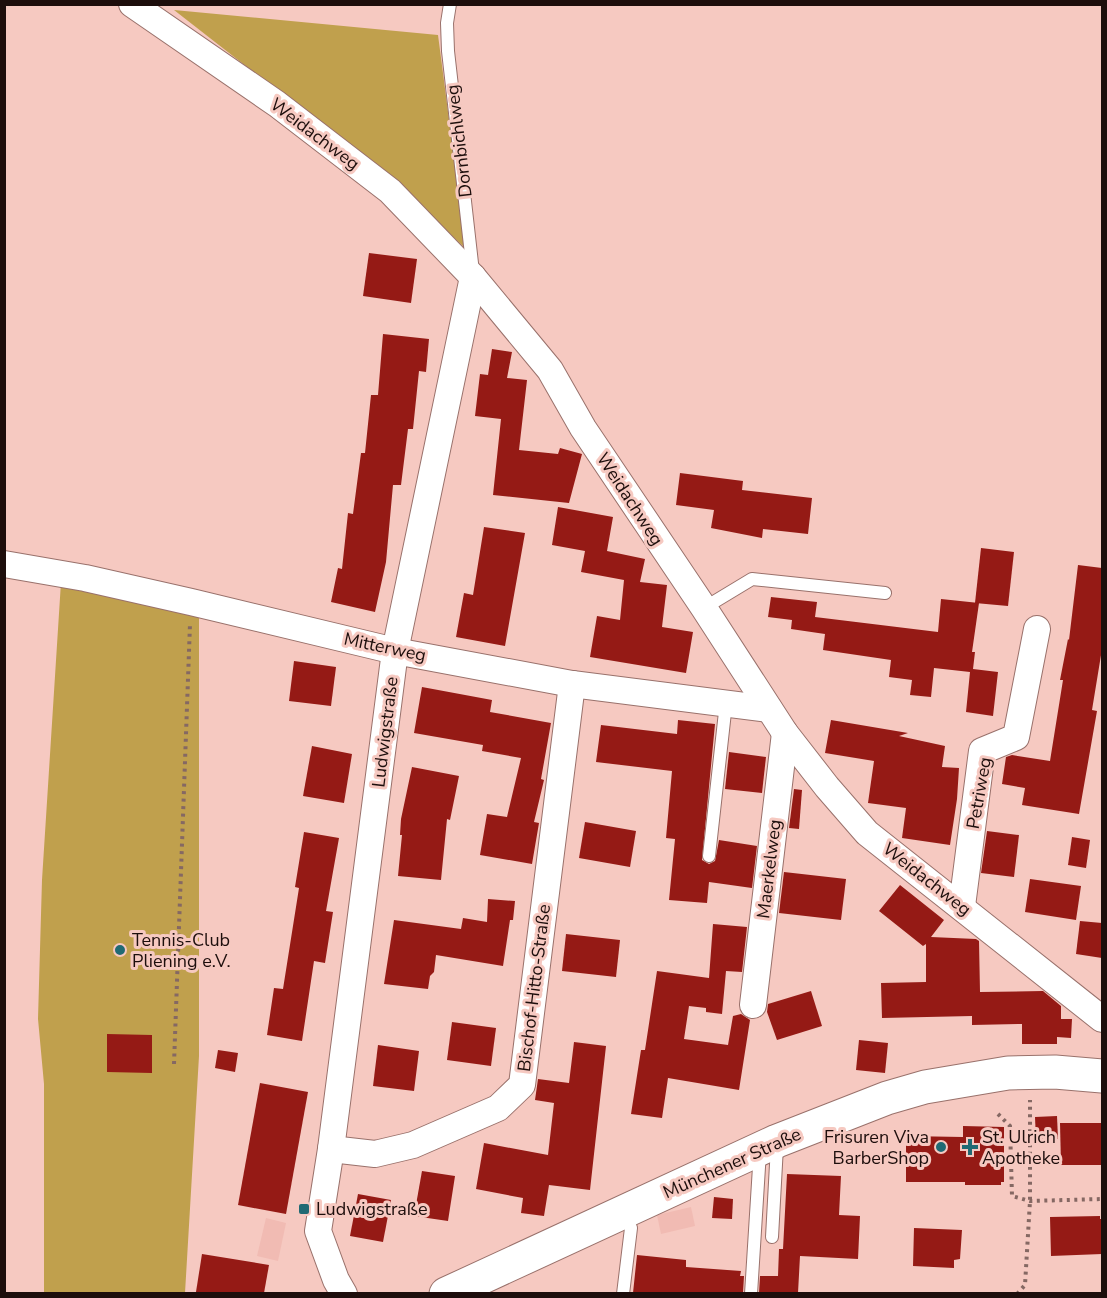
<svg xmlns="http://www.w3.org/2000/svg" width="1107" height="1298" font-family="'Nunito Sans',sans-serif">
<rect width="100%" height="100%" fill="#f6c9c1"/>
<g fill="#f1bbb3">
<polygon points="691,1207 695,1226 661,1234 657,1215"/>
<polygon points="266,1218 286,1223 278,1261 257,1256"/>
</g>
<g fill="#c0a04d">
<polygon points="174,10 438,35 466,249 397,184"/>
<polygon points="61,582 199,611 199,1056 185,1293 44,1294 44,1084 38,1019 42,880"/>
</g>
<g fill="#951a15">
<polygon points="369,253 417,259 411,303 363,296"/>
<polygon points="383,334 429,339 426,372 419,371 413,429 408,429 401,485 393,485 386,562 375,612 331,602 338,568 342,569 348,513 353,514 361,453 365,453 371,395 378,395"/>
<polygon points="492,349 512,352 507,378 527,380 519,450 558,454 560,448 582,454 569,503 493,495 501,419 475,416 480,374 488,375"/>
<polygon points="680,473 743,481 742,490 812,498 808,534 763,529 762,538 711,528 714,510 676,505"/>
<polygon points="558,507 613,517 607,551 645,559 640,582 667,585 662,627 693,632 686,673 590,657 597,616 620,620 624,580 581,572 585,551 552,545"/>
<polygon points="484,527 525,533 505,646 456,637 464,593 473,595"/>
<polygon points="981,548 1014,552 1008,606 975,603"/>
<polygon points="1078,565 1102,568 1102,649 1092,710 1097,711 1079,814 1022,805 1025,788 1002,784 1006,757 1012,755 1050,761 1063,680 1060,680 1068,639 1069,640"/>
<polygon points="771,597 817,602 815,617 938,632 941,599 979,603 972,652 975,652 973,669 998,672 993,716 966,712 970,672 934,668 931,697 910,695 912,680 889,677 891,660 823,650 825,634 791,629 792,620 768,617"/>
<polygon points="294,661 336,667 331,706 289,701"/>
<polygon points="422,687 492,700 490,712 551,723 541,779 544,780 534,822 539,823 532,864 480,855 487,814 507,817 521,758 482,751 483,745 414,733"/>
<polygon points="678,720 715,724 702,860 709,864 715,861 719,840 757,846 752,888 709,882 707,903 669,900 675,839 666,838 672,771 596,762 601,725 677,734"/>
<polygon points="831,720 908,733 899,736 945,746 942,767 959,768 957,799 950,845 902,838 906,808 868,803 874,761 825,753"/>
<polygon points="312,746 352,754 344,803 303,796"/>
<polygon points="729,752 766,757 762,793 725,789"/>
<polygon points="412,767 459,776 450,820 447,819 441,880 398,876 402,835 400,835 401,819"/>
<polygon points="794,789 802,790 799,829 789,828"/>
<polygon points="585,822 636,831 630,867 579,858"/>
<polygon points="987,831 1019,835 1014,877 981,873"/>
<polygon points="304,832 339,838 326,911 333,912 325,963 314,961 302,1041 267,1035 274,988 283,989 299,888 295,887"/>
<polygon points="1072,837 1090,840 1086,868 1068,865"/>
<polygon points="784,872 846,879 841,920 779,913"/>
<polygon points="1030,879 1081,886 1076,920 1025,912"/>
<polygon points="900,885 944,920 931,937 976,939 979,941 980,992 1043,991 1061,1006 1061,1019 1072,1019 1071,1038 1057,1037 1057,1044 1022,1044 1022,1024 972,1025 972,1016 882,1018 881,983 926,982 926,944 923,946 879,911"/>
<polygon points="488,899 515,901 513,920 510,920 503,966 436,955 434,972 430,976 428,989 384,984 394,920 461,929 463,918 487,922"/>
<polygon points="1080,921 1102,923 1102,958 1076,954"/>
<polygon points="713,924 747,927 742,972 726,971 722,1014 706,1012 706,1008 689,1006 684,1039 728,1045 733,1016 741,1014 750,1020 739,1090 668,1078 662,1118 631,1114 641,1050 645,1050 657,971 709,978"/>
<polygon points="566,934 620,940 616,977 562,971"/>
<polygon points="811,991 822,1026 777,1040 767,1012 768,1004"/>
<polygon points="452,1022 496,1028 491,1066 447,1060"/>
<polygon points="107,1034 152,1035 152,1073 107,1072"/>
<polygon points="859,1040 888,1043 885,1073 856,1070"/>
<polygon points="574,1042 606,1046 590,1190 549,1185 544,1216 521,1213 523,1198 476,1189 484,1143 548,1155 554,1103 535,1100 538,1079 569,1083"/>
<polygon points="378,1045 419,1051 414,1091 373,1086"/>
<polygon points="218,1050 238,1053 235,1072 215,1068"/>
<polygon points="260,1083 308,1092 286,1214 238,1205"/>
<polygon points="1057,1116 1058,1139 1036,1140 1035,1117"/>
<polygon points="1060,1123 1102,1123 1102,1165 1061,1165"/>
<polygon points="963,1126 1004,1127 1004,1182 1001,1182 1001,1185 965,1185 965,1182 906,1182 906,1136 963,1137"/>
<polygon points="422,1171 455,1176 448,1221 414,1216"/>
<polygon points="787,1174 841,1176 839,1215 860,1216 858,1259 800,1256 798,1293 759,1293 760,1276 778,1276 779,1249 783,1249"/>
<polygon points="358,1194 391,1200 383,1242 350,1236"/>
<polygon points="714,1197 733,1199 732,1219 712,1218"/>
<polygon points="1100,1216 1100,1219 1102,1219 1102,1254 1051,1256 1050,1217"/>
<polygon points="914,1228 962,1230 960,1259 954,1260 954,1268 913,1266"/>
<polygon points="202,1254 269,1265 264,1293 207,1293 196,1292"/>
<polygon points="637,1255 686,1260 686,1267 741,1271 740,1276 744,1276 743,1293 633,1293"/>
</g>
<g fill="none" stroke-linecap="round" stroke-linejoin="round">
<defs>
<g id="lane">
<polyline points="450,4 447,23 448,51 473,272"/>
<polyline points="704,608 752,579 885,593"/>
<polyline points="709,856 726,703"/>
<polyline points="772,1237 777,1146"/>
<polyline points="623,1294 631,1228 623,1212"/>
<polyline points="751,1294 760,1151"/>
</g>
<g id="street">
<polyline points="132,4 277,104 390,191 473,277 550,370 583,428 704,608 785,733 827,787 867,833 1102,1019"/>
<polyline points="4,564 85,578 191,602 395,651 572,684 769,709"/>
<polyline points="962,906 982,751 1016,737 1037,629"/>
<polyline points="753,1005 785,733"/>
<polyline points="331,1149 375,1154 413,1145 498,1108 522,1085 572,684"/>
<polyline points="344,1294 336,1280 318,1231 331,1149 395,651 473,277"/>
</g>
<polyline id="secondary" points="446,1294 777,1141 887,1098 925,1087 1008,1073 1055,1072 1102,1076"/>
</defs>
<use href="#lane" stroke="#99716b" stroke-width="14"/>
<use href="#street" stroke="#99716b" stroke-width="28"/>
<use href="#secondary" stroke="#99716b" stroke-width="35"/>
<g stroke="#856863" stroke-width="4" stroke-dasharray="3 4.5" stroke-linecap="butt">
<polyline points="174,1064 190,624"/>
<polyline points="998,1114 1010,1126 1012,1196 1030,1201 1102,1199"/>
<polyline points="1017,1294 1025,1285 1030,1201 1030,1100"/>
</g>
<use href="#lane" stroke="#fff" stroke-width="12"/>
<use href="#street" stroke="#fff" stroke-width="26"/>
<use href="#secondary" stroke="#fff" stroke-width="33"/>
</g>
<g fill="#206a74" stroke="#f6c9c1" stroke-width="2">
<circle cx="120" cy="950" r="6"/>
<circle cx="941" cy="1147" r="6"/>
<path d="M967 1138h6v6h6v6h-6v6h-6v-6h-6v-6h6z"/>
<rect x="298" y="1203" width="12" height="12" rx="3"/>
</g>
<g text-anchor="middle" stroke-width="6" stroke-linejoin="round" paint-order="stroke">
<g font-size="18" fill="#1d0e0c" stroke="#f6c9c1">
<text transform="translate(315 134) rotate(37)" y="6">Weidachweg</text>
<text transform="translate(459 141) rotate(-97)" y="6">Dornbichlweg</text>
<text transform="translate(630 499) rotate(57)" y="6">Weidachweg</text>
<text transform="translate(385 647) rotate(12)" y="6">Mitterweg</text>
<text transform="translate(385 732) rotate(-83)" y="6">Ludwigstraße</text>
<text transform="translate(979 793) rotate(-80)" y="6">Petriweg</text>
<text transform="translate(769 869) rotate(-83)" y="6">Maerkelweg</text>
<text transform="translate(927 879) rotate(38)" y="6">Weidachweg</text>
<text transform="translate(534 988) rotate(-83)" y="6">Bischof-Hitto-Straße</text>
<text transform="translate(732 1163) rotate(-24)" y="6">Münchener Straße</text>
</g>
<g font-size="18" fill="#1d0e0c" stroke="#f6c9c1" text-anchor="start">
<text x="132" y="946">Tennis-Club<tspan x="132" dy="21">Pliening e.V.</tspan></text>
<text x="929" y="1143" text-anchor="end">Frisuren Viva<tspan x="929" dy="21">BarberShop</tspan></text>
<text x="982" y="1143">St. Ulrich<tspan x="982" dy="21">Apotheke</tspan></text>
<text x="316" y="1215">Ludwigstraße</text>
</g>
</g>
<rect width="1107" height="1298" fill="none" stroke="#1d0e0c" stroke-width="12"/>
</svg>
